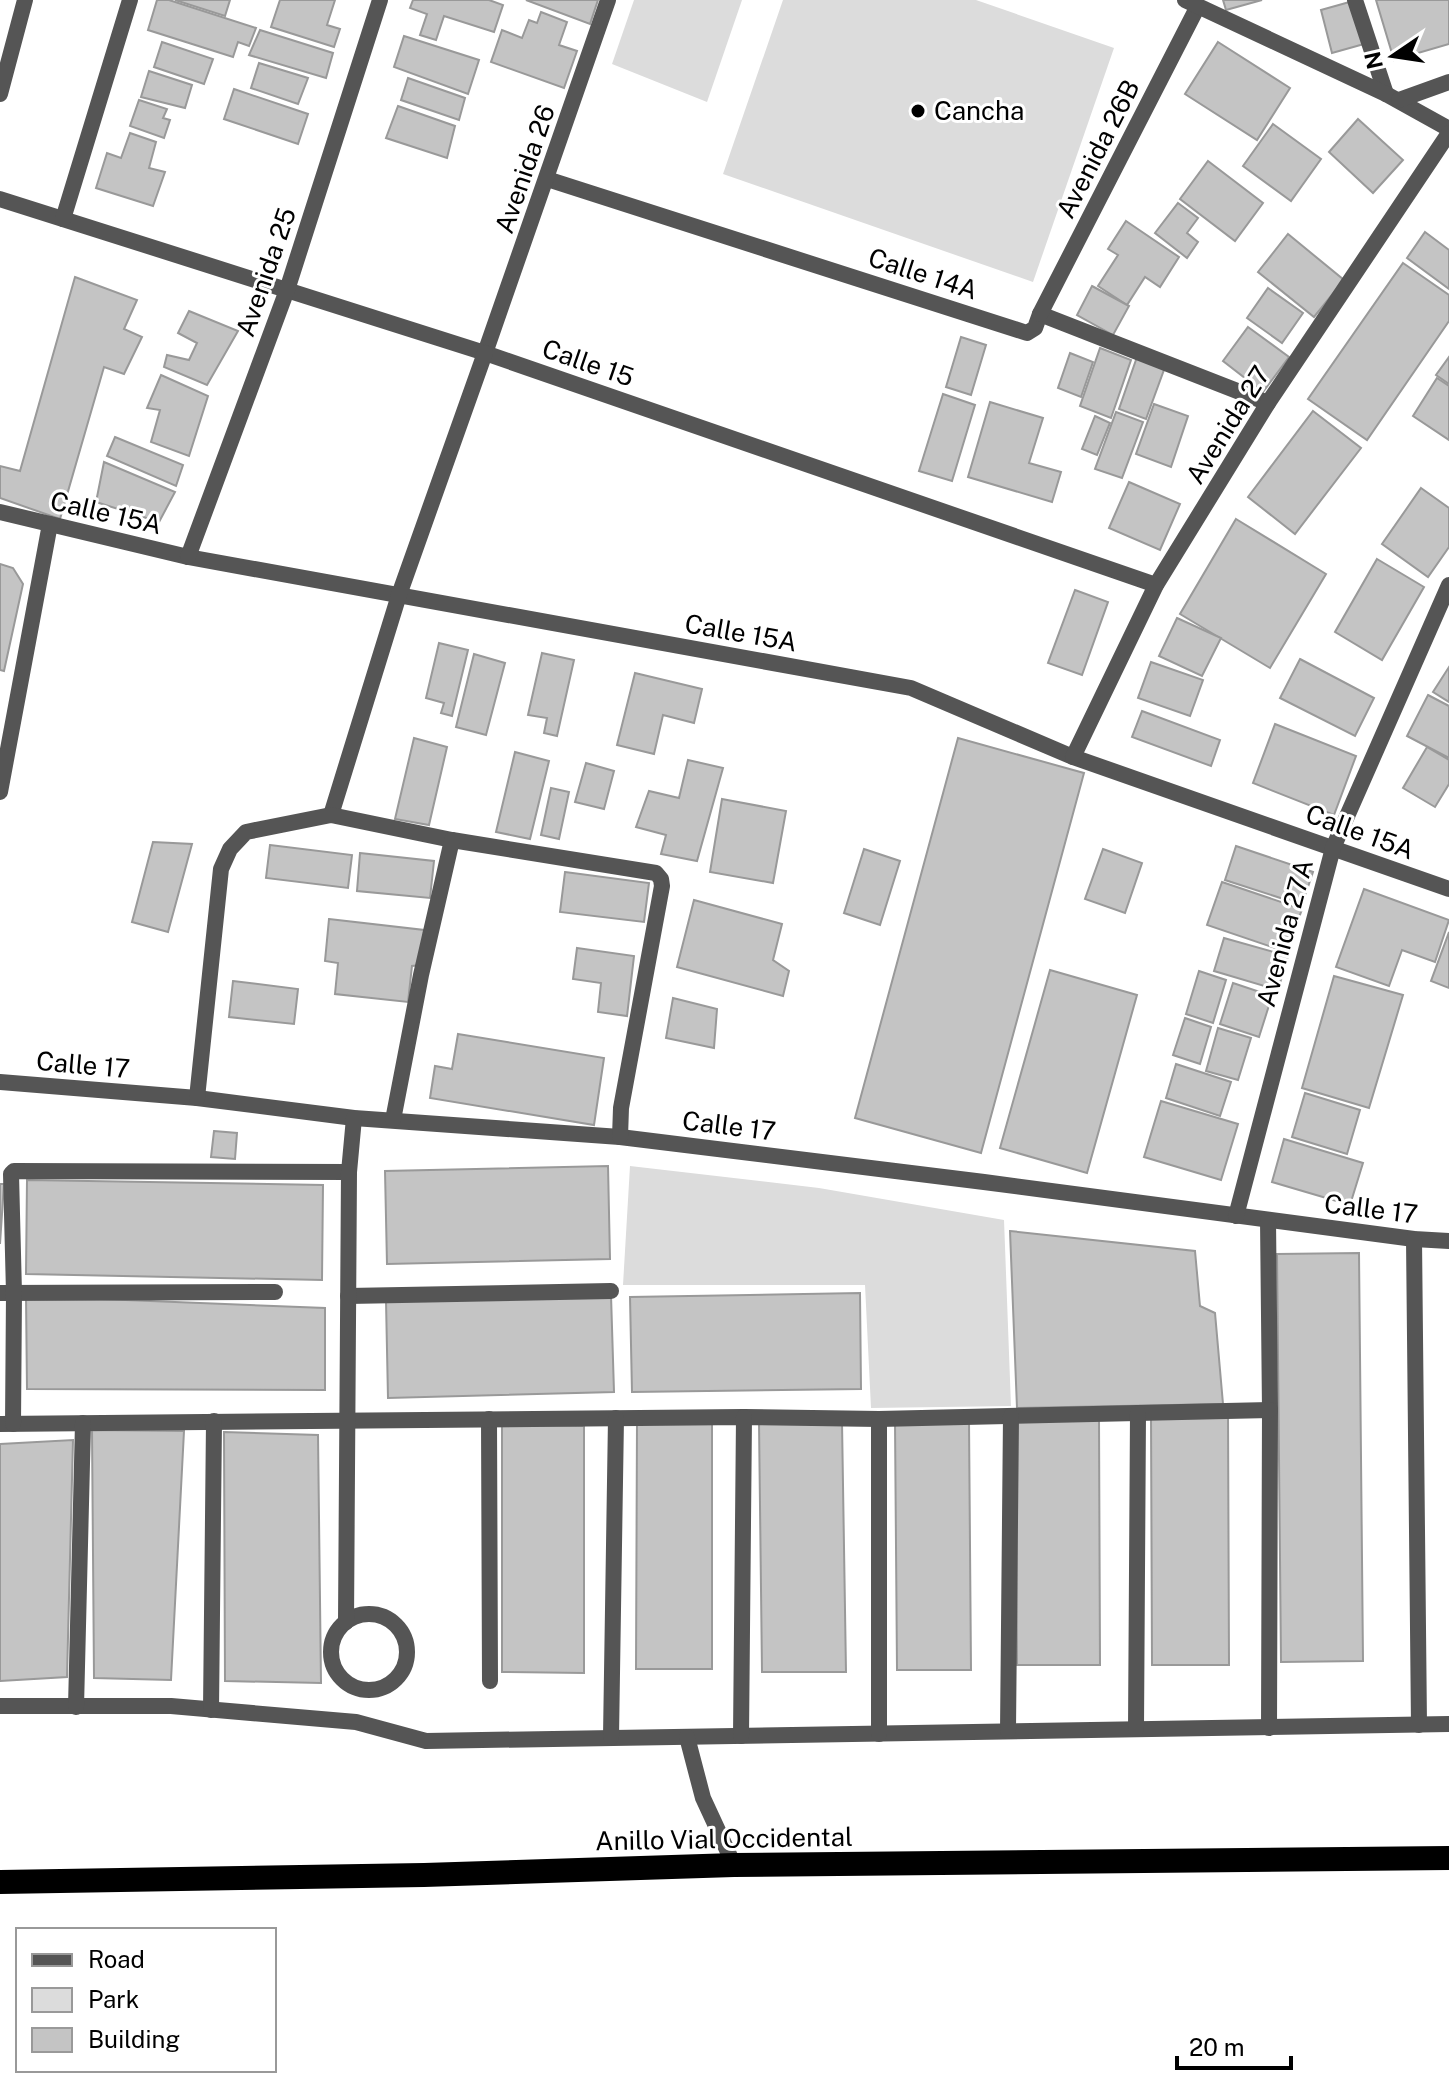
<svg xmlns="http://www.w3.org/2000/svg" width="1449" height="2088" font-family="'Public Sans',sans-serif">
<rect width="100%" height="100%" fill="#fff"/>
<g fill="#dcdcdc">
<polygon points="634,0 742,0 707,102 612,64"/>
<polygon points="783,0 976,0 1114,48 1033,282 723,174"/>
<polygon points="630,1166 819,1188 1004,1220 1011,1406 871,1408 865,1285 623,1285"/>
</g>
<g fill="#c4c4c4" stroke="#999" stroke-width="2">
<polygon points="157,0 169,0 256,28 249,46 238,42 233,57 148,30"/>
<polygon points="175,0 230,0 225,16"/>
<polygon points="280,0 335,0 327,25 340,29 334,47 271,27"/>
<polygon points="413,0 489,0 503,5 494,32 444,16 436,40 420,35 427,14 410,8"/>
<polygon points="526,0 598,0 590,24"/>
<polygon points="1223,0 1262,0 1226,10"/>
<polygon points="1376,0 1449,0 1449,44 1394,60"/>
<polygon points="1353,1 1364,44 1332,53 1321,10"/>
<polygon points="541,12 567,22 559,45 577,51 564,88 491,62 502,30 522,38 529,20 537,23"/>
<polygon points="260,30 333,53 326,78 249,55"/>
<polygon points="404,36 479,60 468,94 394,67"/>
<polygon points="162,42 213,59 204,84 154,67"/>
<polygon points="1218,42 1290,88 1257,140 1185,94"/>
<polygon points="259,63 308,78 298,104 251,88"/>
<polygon points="149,71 192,85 185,108 141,97"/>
<polygon points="408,78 465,98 459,120 401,100"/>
<polygon points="234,89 308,114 298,144 224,119"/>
<polygon points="139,100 167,109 163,118 170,120 164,138 130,126"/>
<polygon points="398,106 455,126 447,158 386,138"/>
<polygon points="1358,119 1403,160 1373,193 1329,152"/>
<polygon points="1273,124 1321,159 1291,201 1243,166"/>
<polygon points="130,133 156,142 149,168 165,172 153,206 96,188 107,153 121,158"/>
<polygon points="1208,161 1263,203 1235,241 1180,199"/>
<polygon points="1178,203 1198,218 1187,233 1198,242 1187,258 1155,233"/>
<polygon points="1126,221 1179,257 1160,287 1145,277 1127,305 1098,286 1118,255 1108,249"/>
<polygon points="1425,232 1449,250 1449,289 1407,258"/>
<polygon points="1288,234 1344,280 1314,317 1258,272"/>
<polygon points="1403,263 1449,295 1449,321 1367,440 1308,399"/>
<polygon points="75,277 137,300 124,329 142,337 124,374 104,367 60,519 0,498 0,466 20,471"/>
<polygon points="1092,286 1129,306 1113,335 1077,315"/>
<polygon points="1268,288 1303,313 1282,343 1247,318"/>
<polygon points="189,311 238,331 207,385 164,367 167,355 189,360 197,343 178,333"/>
<polygon points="1248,327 1289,357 1263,392 1223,361"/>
<polygon points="961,337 986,345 971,395 946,387"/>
<polygon points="1100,348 1131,360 1111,418 1080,406"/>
<polygon points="1070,353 1093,362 1081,397 1058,388"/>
<polygon points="1137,357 1165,367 1146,419 1119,409"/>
<polygon points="1449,357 1449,384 1436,375"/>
<polygon points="161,375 208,396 189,456 151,442 160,410 147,408"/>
<polygon points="1437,378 1449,386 1449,440 1413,416"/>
<polygon points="943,394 975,405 952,481 919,471"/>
<polygon points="990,402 1043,418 1029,463 1061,472 1052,502 968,477"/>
<polygon points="1154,404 1188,416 1171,467 1136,454"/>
<polygon points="1313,411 1361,448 1295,534 1248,497"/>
<polygon points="1116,412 1143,422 1122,478 1095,469"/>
<polygon points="1095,416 1110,423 1097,455 1082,449"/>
<polygon points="115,437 183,465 176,486 107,456"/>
<polygon points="104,462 175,492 159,522 96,502"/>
<polygon points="1129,482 1180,504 1160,550 1109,528"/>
<polygon points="1421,488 1449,508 1449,547 1428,577 1382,544"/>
<polygon points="1236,519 1326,574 1270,668 1180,614"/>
<polygon points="1377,559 1424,587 1382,660 1335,632"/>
<polygon points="0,564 13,568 23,584 4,671 0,670"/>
<polygon points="1075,590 1108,602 1082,675 1048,663"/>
<polygon points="1177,618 1221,638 1202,676 1159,656"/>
<polygon points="439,643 468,650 452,716 441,713 444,703 426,698"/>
<polygon points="542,653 574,660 557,736 544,733 547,718 528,715"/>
<polygon points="474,654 505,663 486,735 456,727"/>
<polygon points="1300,659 1374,698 1355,736 1280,698"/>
<polygon points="1151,662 1203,680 1190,716 1138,698"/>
<polygon points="1449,667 1449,702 1433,692"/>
<polygon points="635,673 702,689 694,723 663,715 654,754 617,745"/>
<polygon points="1428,695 1449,706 1449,758 1407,736"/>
<polygon points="1142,711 1220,740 1211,766 1132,737"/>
<polygon points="1275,724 1356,756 1334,815 1253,783"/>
<polygon points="414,738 447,747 429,825 395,819"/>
<polygon points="958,738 1084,773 981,1153 855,1118"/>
<polygon points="1427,747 1449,760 1449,784 1435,807 1403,788"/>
<polygon points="515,752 549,761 530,839 496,832"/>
<polygon points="688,760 723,768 697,861 661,854 666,835 636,827 649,791 679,798"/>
<polygon points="586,763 614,771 604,809 575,802"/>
<polygon points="551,788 569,792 559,839 541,835"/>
<polygon points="722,799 786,811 773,883 710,872"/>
<polygon points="153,842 192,844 168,932 132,922"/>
<polygon points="270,845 352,855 348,888 266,878"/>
<polygon points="1236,846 1313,872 1302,905 1225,880"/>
<polygon points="864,849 900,861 880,925 844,913"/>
<polygon points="1103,849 1142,863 1125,913 1085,899"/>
<polygon points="360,853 434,861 430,898 357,891"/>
<polygon points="565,872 649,883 644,922 560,912"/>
<polygon points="1222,882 1302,909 1287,952 1207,925"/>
<polygon points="1364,889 1449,920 1435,962 1402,950 1389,986 1336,967"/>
<polygon points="694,900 782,924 773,960 789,971 783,996 677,967"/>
<polygon points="329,919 424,930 421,965 412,966 408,1002 335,994 338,963 325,961"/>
<polygon points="1449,932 1449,988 1431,981"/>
<polygon points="1224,938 1288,956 1278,990 1214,971"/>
<polygon points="577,948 634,956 627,1016 598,1012 601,983 573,979"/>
<polygon points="1050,970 1137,995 1087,1173 1000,1148"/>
<polygon points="1199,971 1226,980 1213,1023 1186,1014"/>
<polygon points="1334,976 1403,995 1369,1108 1302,1088"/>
<polygon points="233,981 298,989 294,1024 229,1017"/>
<polygon points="1233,983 1272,996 1259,1037 1220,1024"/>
<polygon points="673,998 717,1009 714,1048 666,1038"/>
<polygon points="1185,1018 1211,1027 1200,1064 1173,1055"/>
<polygon points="1218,1028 1251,1038 1238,1080 1206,1071"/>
<polygon points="458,1034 604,1058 594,1125 430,1098 435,1066 452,1069"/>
<polygon points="1176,1064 1231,1082 1220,1116 1166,1098"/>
<polygon points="1305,1093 1360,1110 1347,1154 1292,1137"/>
<polygon points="1161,1101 1238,1124 1221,1180 1144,1157"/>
<polygon points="214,1131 237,1133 235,1159 211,1157"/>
<polygon points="1284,1139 1363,1163 1350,1205 1272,1182"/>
<polygon points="608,1166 610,1259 387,1264 385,1171"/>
<polygon points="27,1180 323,1185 322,1280 26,1274"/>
<polygon points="0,1184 4,1184 0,1244"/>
<polygon points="1010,1231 1195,1251 1200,1306 1215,1313 1223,1404 1017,1408"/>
<polygon points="1359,1253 1363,1661 1281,1662 1277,1254"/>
<polygon points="860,1293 861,1389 632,1392 630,1297"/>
<polygon points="611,1295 614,1392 388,1398 386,1301"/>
<polygon points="26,1296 325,1308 325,1390 27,1389"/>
<polygon points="1151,1414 1228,1414 1229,1665 1152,1665"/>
<polygon points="1016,1419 1099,1419 1100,1665 1017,1665"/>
<polygon points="969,1421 971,1670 897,1670 895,1422"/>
<polygon points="637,1422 712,1422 712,1669 636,1669"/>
<polygon points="759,1422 842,1422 846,1672 762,1672"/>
<polygon points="502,1425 584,1426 584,1673 502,1672"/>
<polygon points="92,1430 184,1431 171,1680 94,1678"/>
<polygon points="224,1432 318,1435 321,1683 225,1681"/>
<polygon points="73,1440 67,1677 0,1681 0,1444"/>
</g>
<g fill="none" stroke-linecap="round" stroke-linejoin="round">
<g stroke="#555" stroke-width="16">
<polyline points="1355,0 1386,94"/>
<polyline points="547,179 1027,333 1035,328 1040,314 1268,403"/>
<polyline points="1040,314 1198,6"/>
<polyline points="485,353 608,0"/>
<polyline points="0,792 50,524"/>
</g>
<g stroke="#555" stroke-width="16">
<polyline points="1185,0 1386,94 1449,129"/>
<polyline points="0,94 25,0"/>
<polyline points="1399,100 1449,82"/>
<polyline points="0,199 485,353 1156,585"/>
<polyline points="63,219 130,0"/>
<polyline points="0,512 188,557 911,688 1073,757 1449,889"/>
<polyline points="188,557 287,290 380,0"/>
<polyline points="1073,757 1156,585 1268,403 1449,133"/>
<polyline points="331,815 399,595 485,353"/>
<polyline points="0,1082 197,1098 354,1118 620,1137 984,1182 1414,1239 1449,1241"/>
<polyline points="197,1098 221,869 230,849 246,832 331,815 452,840 656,873 661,879 662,886 621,1108 620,1137"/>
<polyline points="393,1120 421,975 452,840"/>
<polyline points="1236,1216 1333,848 1449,585"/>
<polyline points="1268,1220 1270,1410 1269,1728"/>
<polyline points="1414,1239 1419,1725"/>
<polyline points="0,1293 275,1292"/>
<polyline points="348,1296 611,1291"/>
<polyline points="489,1419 490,1681"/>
<polyline points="0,1424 744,1417 879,1419 1270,1410"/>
<polyline points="13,1424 14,1293 11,1174 14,1171 349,1172"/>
<circle cx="369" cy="1652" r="38"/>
<polyline points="346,1622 349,1172 354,1118"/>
<polyline points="0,1706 171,1706 356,1722 426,1741 1449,1724"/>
<polyline points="76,1707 83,1423"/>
<polyline points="211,1710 214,1421"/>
<polyline points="1136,1729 1138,1413"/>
<polyline points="1008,1731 1011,1416"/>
<polyline points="879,1734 879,1419"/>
<polyline points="741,1736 744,1417"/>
<polyline points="611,1737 616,1418"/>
<polyline points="687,1737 703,1798 734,1865"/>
</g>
<polyline stroke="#000" stroke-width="24" points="0,1882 424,1875 734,1865 1449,1858"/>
</g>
<circle fill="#000" stroke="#fff" stroke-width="3" cx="918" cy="111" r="8"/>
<g text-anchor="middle" stroke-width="6" stroke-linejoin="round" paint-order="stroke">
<g font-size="26" fill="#000" stroke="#fff" text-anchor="start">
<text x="934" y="120">Cancha</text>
</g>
<g font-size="26" fill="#000" stroke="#fff">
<text transform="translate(1098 149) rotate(-63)" y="9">Avenida 26B</text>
<text transform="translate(525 169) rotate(-71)" y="9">Avenida 26</text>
<text transform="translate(266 272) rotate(-71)" y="9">Avenida 25</text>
<text transform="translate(923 274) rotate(18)" y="9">Calle 14A</text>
<text transform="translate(588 363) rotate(19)" y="9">Calle 15</text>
<text transform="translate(1228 425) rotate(-58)" y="9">Avenida 27</text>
<text transform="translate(106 513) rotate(13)" y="9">Calle 15A</text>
<text transform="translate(741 633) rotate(10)" y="9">Calle 15A</text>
<text transform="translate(1360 832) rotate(20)" y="9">Calle 15A</text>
<text transform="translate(1285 933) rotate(-75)" y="9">Avenida 27A</text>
<text transform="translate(83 1065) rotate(5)" y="9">Calle 17</text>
<text transform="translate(729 1126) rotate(7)" y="9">Calle 17</text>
<text transform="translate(1371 1209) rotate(7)" y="9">Calle 17</text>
<text transform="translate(724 1839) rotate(-1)" y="9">Anillo Vial Occidental</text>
</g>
</g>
<rect x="16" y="1928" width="260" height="144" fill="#ffffff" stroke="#999999" stroke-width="2"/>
<rect x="32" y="1954" width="40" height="12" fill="#555555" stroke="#999999" stroke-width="2"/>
<text x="88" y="1968" font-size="24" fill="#000000">Road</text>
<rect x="32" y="1988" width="40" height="24" fill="#dcdcdc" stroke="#999999" stroke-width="2"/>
<text x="88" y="2008" font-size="24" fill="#000000">Park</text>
<rect x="32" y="2028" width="40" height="24" fill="#c4c4c4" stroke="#999999" stroke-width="2"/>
<text x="88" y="2048" font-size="24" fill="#000000">Building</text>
<g transform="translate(1393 56) rotate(257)" stroke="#ffffff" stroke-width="6" paint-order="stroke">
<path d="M0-6L14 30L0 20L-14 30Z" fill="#000000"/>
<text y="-12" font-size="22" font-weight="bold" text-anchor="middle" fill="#000000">N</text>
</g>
<path d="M1177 2056v12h114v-12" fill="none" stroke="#000000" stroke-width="4"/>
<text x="1189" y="2056" font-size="24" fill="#000000" stroke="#ffffff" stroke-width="6" paint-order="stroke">20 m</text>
</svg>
